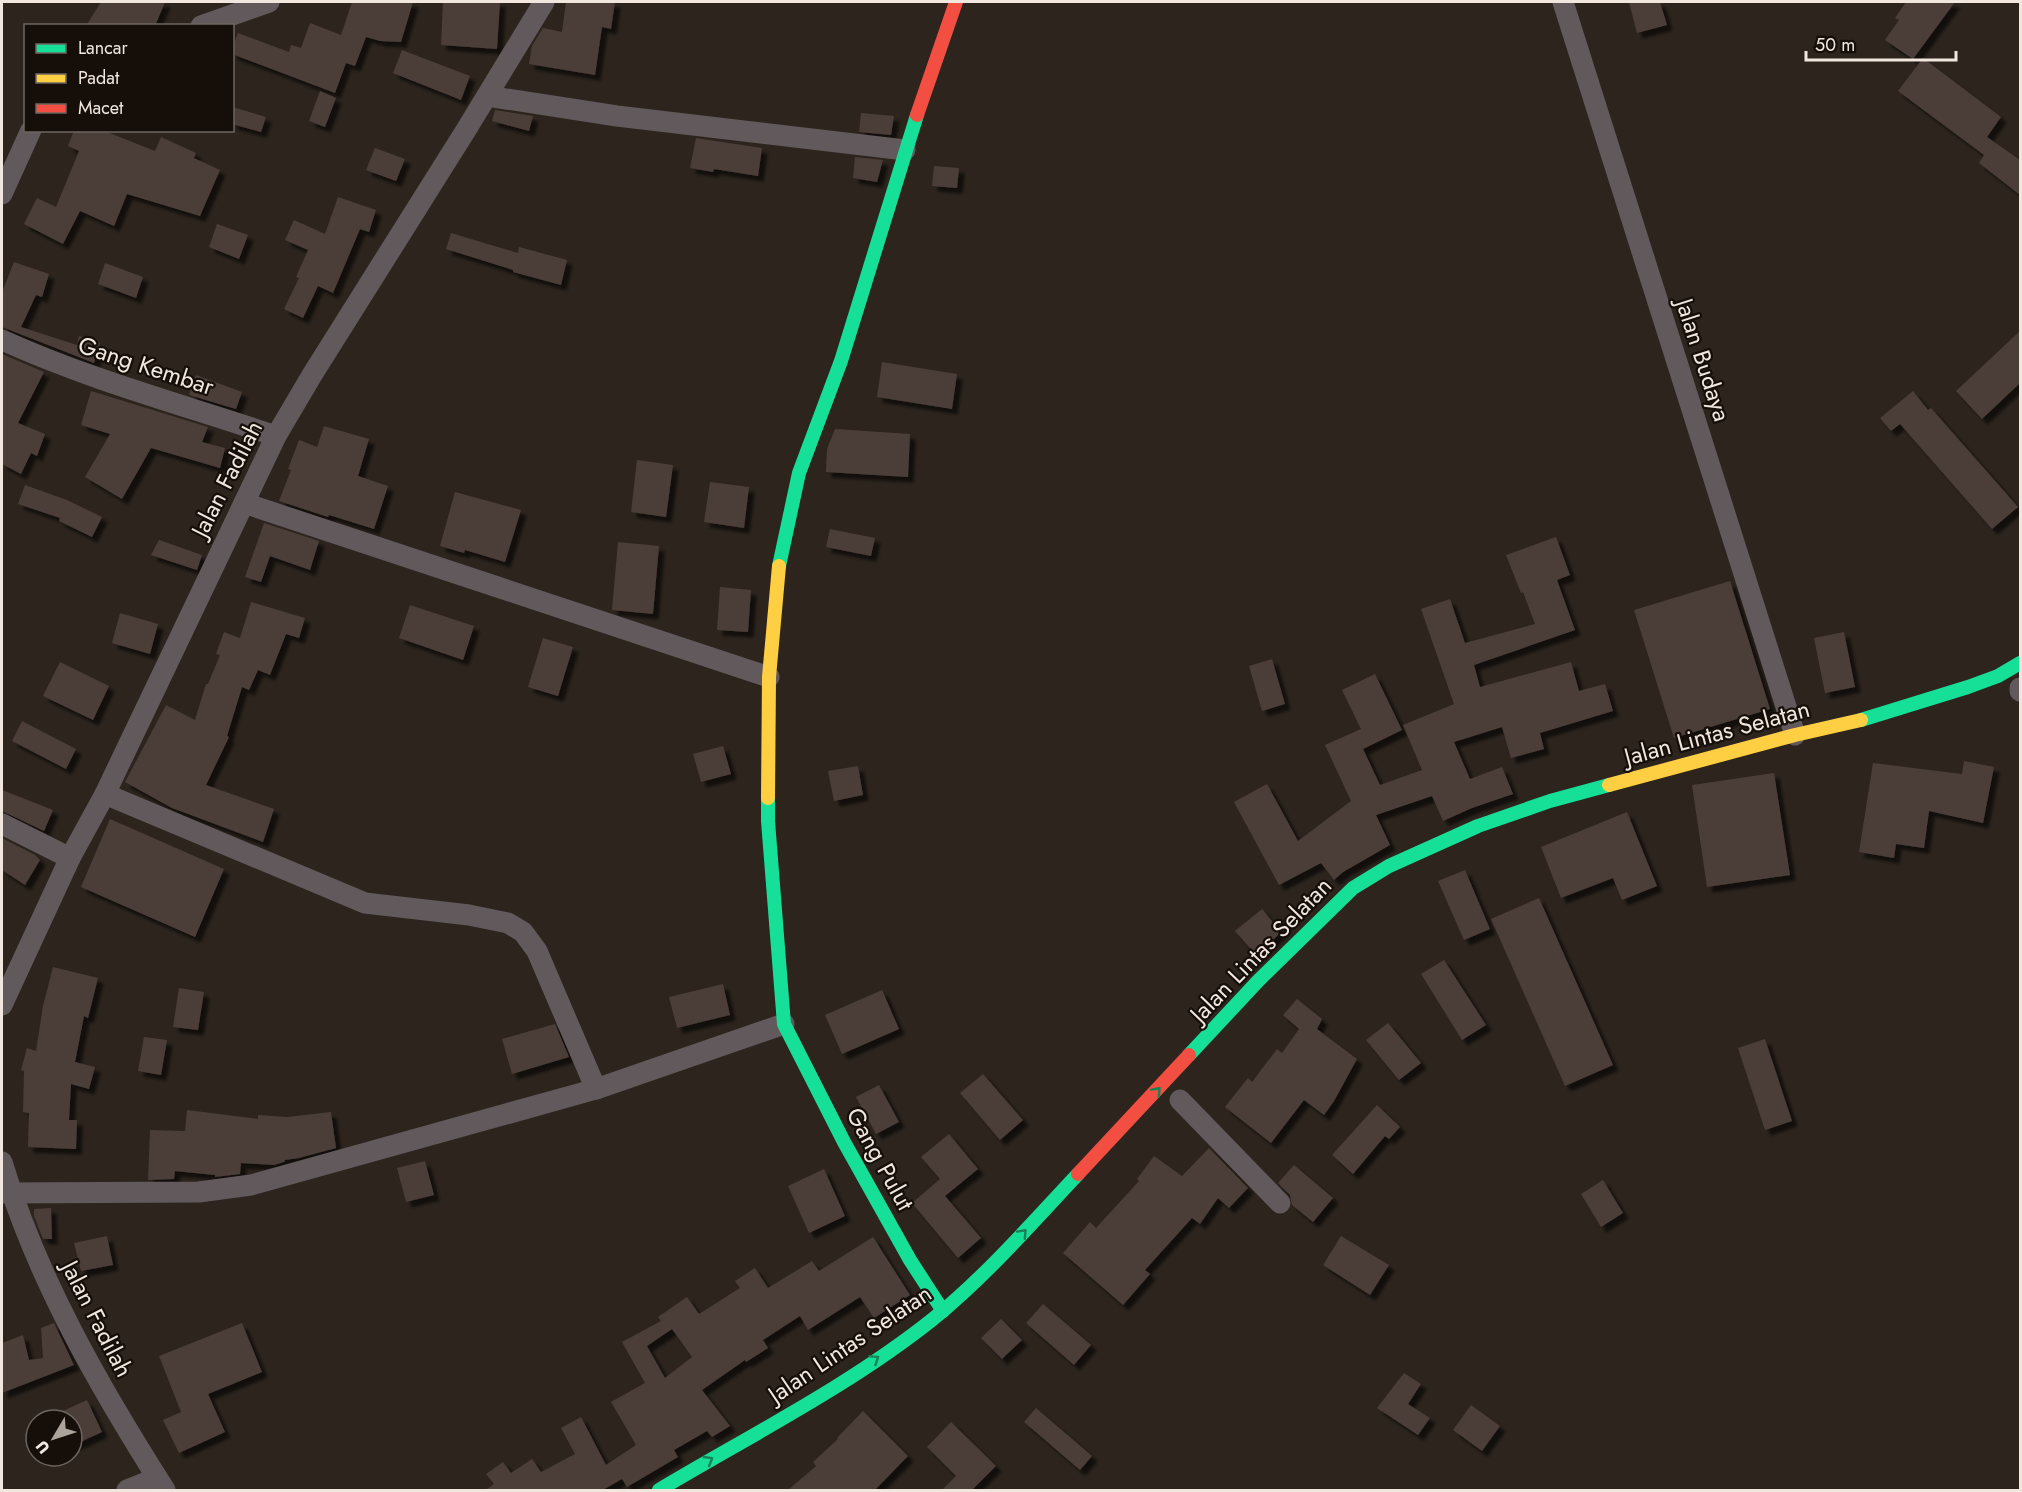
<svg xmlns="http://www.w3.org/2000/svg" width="2022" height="1492" font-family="Jost,sans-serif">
<defs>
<filter id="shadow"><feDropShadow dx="5.5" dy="5.5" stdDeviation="1.5" flood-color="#0009"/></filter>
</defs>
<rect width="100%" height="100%" fill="#2c241d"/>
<g fill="#4c3e38" fill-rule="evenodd" filter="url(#shadow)">
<polygon points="101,2 165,2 155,26 86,26"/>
<polygon points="352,2 413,2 401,42 380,41 366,37 355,66 346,63 335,93 232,54 232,48 238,33 289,52 291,45 301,48 310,23 341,35"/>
<polygon points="443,2 500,2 497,49 441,45"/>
<polygon points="566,2 615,2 611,29 602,27 595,75 529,64 532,46 543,28 562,32"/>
<polygon points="1629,2 1660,2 1667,25 1637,33"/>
<polygon points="1906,2 1955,2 1913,59 1885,40 1899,20 1895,18"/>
<polygon points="402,50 470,76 461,100 393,73"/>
<polygon points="1923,58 2001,117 1987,137 2020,160 2020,195 1979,163 1984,155 1898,91"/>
<polygon points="320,91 336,98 325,127 309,121"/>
<polygon points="232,107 266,117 261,132 232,124"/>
<polygon points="495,110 533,116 529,131 492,121"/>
<polygon points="861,113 894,116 891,135 859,132"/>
<polygon points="74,130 102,130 155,151 161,137 196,153 194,158 220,170 200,216 127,194 114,226 80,211 63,244 24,224 37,198 56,207 79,151 68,146"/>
<polygon points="696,138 762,148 758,176 714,169 713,172 690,168"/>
<polygon points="375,148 405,159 396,181 366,170"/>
<polygon points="855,157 883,160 877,182 853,178"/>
<polygon points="934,166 959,168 957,188 932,186"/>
<polygon points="338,197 376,210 369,232 360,229 333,293 318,286 303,318 284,309 299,278 296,277 308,250 285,240 294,220 325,234"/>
<polygon points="217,224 248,235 239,259 209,247"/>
<polygon points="451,233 518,253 519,247 567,260 561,285 513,272 513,270 446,249"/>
<polygon points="14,262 49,274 42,297 36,295 21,327 77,345 79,336 100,343 94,363 2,327 2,292"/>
<polygon points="105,263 143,277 136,298 98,284"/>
<polygon points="2020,331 2020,383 1982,419 1956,391"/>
<polygon points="2,354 44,372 18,423 45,434 37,456 31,453 21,474 2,464"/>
<polygon points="882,362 957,374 952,409 877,397"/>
<polygon points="196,375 242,392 236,409 189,395"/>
<polygon points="91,391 208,427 202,442 225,448 220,468 151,448 122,499 85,477 110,434 81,425"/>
<polygon points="1913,391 1928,410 1931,408 2018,507 1992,529 1900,424 1891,431 1880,418"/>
<polygon points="324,426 369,439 358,476 388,486 374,529 329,515 328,517 279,501 291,470 288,469 299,440 317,447"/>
<polygon points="835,429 910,434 908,477 826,472 827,449"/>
<polygon points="637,460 673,465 666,517 631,512"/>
<polygon points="710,482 749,487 744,528 704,522"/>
<polygon points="25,485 67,500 102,517 92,537 59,521 60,518 18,504"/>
<polygon points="455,492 521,510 505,562 465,550 464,553 440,546"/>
<polygon points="264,523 319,541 310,570 270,556 261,582 245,577"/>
<polygon points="830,529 875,538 871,556 826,547"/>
<polygon points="1556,537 1570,575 1557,580 1575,630 1474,665 1480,687 1571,662 1579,691 1605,684 1613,711 1540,733 1544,749 1511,758 1502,727 1454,742 1470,779 1502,767 1513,794 1472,808 1443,821 1432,796 1376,815 1390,845 1343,872 1334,880 1321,863 1279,885 1234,802 1267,784 1298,841 1351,801 1325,745 1361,729 1342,690 1375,674 1402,730 1363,749 1380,785 1422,770 1403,725 1454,704 1421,609 1450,599 1465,643 1535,624 1523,592 1521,593 1506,555"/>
<polygon points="159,540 202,555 197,570 151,555"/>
<polygon points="618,542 659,546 653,614 612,610"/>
<polygon points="1730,581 1770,709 1674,738 1634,610"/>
<polygon points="720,587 751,590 748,632 717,630"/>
<polygon points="251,602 305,618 299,638 286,634 270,675 258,670 249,690 242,687 227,736 229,737 206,785 274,809 263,842 172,808 125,782 166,705 195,720 206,684 208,684 220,655 216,654 224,632 240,638"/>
<polygon points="410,605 474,626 463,660 399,638"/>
<polygon points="120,613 158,624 150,654 112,643"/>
<polygon points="1844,632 1855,687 1825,693 1814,638"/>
<polygon points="543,638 573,647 558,696 528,687"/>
<polygon points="1272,659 1285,704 1262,711 1249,666"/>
<polygon points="60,662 109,686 93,720 43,696"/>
<polygon points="22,721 76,749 66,769 12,741"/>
<polygon points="723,746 731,774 701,782 693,754"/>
<polygon points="1964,761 1994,767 1983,823 1929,811 1924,848 1896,844 1894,858 1859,852 1873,763 1962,774"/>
<polygon points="858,766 863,795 834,801 828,771"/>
<polygon points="1774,773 1790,875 1707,887 1692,785"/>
<polygon points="2,790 53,810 44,831 2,811"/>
<polygon points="1627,812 1657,886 1622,900 1613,878 1561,898 1541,847"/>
<polygon points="110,819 224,869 195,937 81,887"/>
<polygon points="2,838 35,855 40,860 25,885 2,870"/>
<polygon points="1465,870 1490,929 1464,940 1438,881"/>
<polygon points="1539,898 1613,1065 1565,1086 1491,919"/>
<polygon points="1262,909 1281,932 1257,956 1235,931"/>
<polygon points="1444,960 1486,1025 1462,1040 1421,974"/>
<polygon points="53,967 98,978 88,1018 84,1016 75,1062 95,1067 89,1089 71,1084 69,1120 77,1120 76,1149 28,1147 29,1113 23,1112 24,1071 21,1070 27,1048 36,1051 43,1006"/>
<polygon points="723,984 730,1015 677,1028 669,997"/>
<polygon points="179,988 204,992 198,1030 173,1027"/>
<polygon points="882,990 899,1029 842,1054 825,1015"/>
<polygon points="1297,999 1322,1019 1317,1029 1357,1059 1334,1101 1324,1115 1304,1100 1271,1143 1225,1107 1248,1078 1252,1082 1277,1049 1282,1053 1299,1029 1283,1015"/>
<polygon points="1388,1023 1421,1063 1399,1080 1366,1040"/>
<polygon points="555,1024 569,1057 512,1074 502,1039"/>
<polygon points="144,1037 167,1040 161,1075 138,1071"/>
<polygon points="1765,1039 1792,1121 1765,1130 1738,1048"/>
<polygon points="983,1074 1023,1120 1000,1140 960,1093"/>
<polygon points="879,1085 899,1122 876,1134 856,1097"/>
<polygon points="1377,1105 1400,1127 1389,1139 1385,1136 1353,1174 1332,1155"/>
<polygon points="187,1110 258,1119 258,1115 287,1117 331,1112 336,1148 299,1158 285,1160 284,1162 274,1165 241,1163 240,1174 215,1177 215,1175 175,1171 174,1179 148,1180 150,1130 185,1131"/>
<polygon points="949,1134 978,1169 945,1196 981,1238 958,1258 912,1203 940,1179 921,1157"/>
<polygon points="1209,1148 1248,1188 1229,1208 1218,1198 1200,1224 1192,1218 1145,1270 1150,1274 1123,1305 1063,1253 1090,1222 1096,1228 1139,1181 1137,1179 1154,1156 1182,1176"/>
<polygon points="425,1161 434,1195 406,1202 397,1168"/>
<polygon points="1294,1165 1333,1198 1313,1222 1292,1205 1290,1195 1278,1183"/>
<polygon points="824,1169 845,1216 809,1233 788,1186"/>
<polygon points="1603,1180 1623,1213 1601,1227 1581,1194"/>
<polygon points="51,1208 52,1239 43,1239 34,1216 34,1209"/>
<polygon points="107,1236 113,1265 81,1271 74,1243"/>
<polygon points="1341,1236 1389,1265 1370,1295 1323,1265"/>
<path d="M 873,1237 L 910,1295 L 874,1318 L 860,1297 L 808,1330 L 800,1316 L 763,1340 L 768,1348 L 746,1362 L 745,1360 L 702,1390 L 730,1426 L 712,1437 L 707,1431 L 674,1450 L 678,1457 L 627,1487 L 622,1479 L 601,1491 L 484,1491 L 494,1484 L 486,1474 L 503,1462 L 511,1473 L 532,1459 L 541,1472 L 575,1454 L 561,1428 L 581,1417 L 606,1465 L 636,1445 L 611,1402 L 645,1383 L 622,1342 L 661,1321 L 658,1317 L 687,1297 L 699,1314 L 740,1288 L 735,1281 L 755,1268 L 768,1288 L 812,1261 L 819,1271 ZM 672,1329 L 692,1357 L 665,1378 L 647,1346 Z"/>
<polygon points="1043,1304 1091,1345 1074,1365 1026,1323"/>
<polygon points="1001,1319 1022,1340 1002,1359 981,1338"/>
<polygon points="54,1323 74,1365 2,1393 2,1343 23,1335 29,1360 43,1358 41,1328"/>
<polygon points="242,1323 262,1372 208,1394 225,1432 179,1453 163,1420 181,1412 159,1356"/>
<polygon points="1404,1373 1421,1384 1408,1404 1430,1418 1418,1435 1377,1408"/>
<polygon points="87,1400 102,1432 72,1446 72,1420 43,1420"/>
<polygon points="1471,1405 1500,1426 1482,1451 1453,1430"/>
<polygon points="1036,1408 1092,1456 1080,1470 1024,1422"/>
<polygon points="863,1411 908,1456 874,1491 787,1491 816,1466 813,1462 838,1439 837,1438"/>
<polygon points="951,1422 996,1466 971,1491 941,1491 956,1476 927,1447"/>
</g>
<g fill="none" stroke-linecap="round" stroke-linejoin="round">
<g stroke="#61595b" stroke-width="21">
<polyline points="1563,2 1795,735"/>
<polyline points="201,26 269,2"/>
<polyline points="487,96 617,116 905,150"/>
<polyline points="2,194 31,130"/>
<path d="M 2,340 C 90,380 184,405 276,436"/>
<polyline points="244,503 769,677"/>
<polyline points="2020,688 2020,691"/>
<polyline points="105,794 365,903 469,915 508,923 523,932 537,951 596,1089"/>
<polyline points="2,824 70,858"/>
<polyline points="2,1005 70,858 105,794 276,436 312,375 466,130 544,2"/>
<polyline points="1180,1100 1280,1203"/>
<path d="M 2,1162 C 37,1279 100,1388 165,1490"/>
<polyline points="2,1193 199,1192 251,1185 596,1089 784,1024"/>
<polyline points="127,1490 157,1478"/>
</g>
<g stroke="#16e098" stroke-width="14">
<polyline points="779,566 799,473 841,361 917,115"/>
<polyline points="1861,720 1968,687 1998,676 2020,663"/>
<polyline points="768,798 768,821 784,1024 844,1142 910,1260 943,1311"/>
<polyline points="1189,1055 1258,981 1353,888 1389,866 1478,826 1550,801 1609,785"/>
<path d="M 659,1490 C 751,1435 849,1386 933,1319 C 986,1276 1031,1224 1078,1174"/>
</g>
<g stroke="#ffcf43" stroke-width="14">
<polyline points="1609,785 1795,735 1861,720"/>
<polyline points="768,798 769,677 779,566"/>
</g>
<g stroke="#f24e42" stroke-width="14">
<polyline points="917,115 956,2"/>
<polyline points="1078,1174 1189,1055"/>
</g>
</g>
<defs><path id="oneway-chevron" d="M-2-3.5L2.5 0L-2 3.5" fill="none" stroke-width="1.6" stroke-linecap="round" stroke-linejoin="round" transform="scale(1.5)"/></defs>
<g stroke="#168258">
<use href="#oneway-chevron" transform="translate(1157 1091) rotate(-47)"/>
<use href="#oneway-chevron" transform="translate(1023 1233) rotate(-47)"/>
<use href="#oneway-chevron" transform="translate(875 1359) rotate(-34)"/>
<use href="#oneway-chevron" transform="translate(709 1460) rotate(-31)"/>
</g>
<g text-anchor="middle" stroke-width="4.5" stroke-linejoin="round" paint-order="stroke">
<g font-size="24" fill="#f1e7df" stroke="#150e09">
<text transform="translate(1703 360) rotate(72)" y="8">Jalan Budaya</text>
<text transform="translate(146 366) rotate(18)" y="8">Gang Kembar</text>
<text transform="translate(227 479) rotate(-63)" y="8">Jalan Fadilah</text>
<text transform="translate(1717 733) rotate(-15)" y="8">Jalan Lintas Selatan</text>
<text transform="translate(1261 950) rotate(-46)" y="8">Jalan Lintas Selatan</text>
<text transform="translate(880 1159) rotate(61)" y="8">Gang Pulut</text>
<text transform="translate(97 1319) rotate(63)" y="8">Jalan Fadilah</text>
<text transform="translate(850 1344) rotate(-34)" y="8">Jalan Lintas Selatan</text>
</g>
</g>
<rect width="2022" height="1492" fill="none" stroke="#f1e7df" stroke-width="6"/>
<rect x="24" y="24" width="210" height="108" fill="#150e09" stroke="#6d655f" stroke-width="1.5"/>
<rect x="36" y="44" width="30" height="9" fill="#16e098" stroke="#6d655f" stroke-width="1.5"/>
<text x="78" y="54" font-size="18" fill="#f1e7df">Lancar</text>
<rect x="36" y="74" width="30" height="9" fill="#ffcf43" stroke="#6d655f" stroke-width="1.5"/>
<text x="78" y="84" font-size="18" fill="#f1e7df">Padat</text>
<rect x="36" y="104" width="30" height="9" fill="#f24e42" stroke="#6d655f" stroke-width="1.5"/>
<text x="78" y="114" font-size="18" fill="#f1e7df">Macet</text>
<g transform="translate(54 1438) rotate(231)"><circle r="28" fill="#150e09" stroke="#6d655f" stroke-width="1.5"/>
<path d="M0-4.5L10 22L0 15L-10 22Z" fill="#aca39b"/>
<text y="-9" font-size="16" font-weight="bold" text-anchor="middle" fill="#f1e7df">U</text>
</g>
<path d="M1806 51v9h150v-9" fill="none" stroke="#f1e7df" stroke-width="3"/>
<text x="1815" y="51" font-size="18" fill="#f1e7df" stroke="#150e09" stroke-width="4.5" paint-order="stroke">50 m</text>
</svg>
